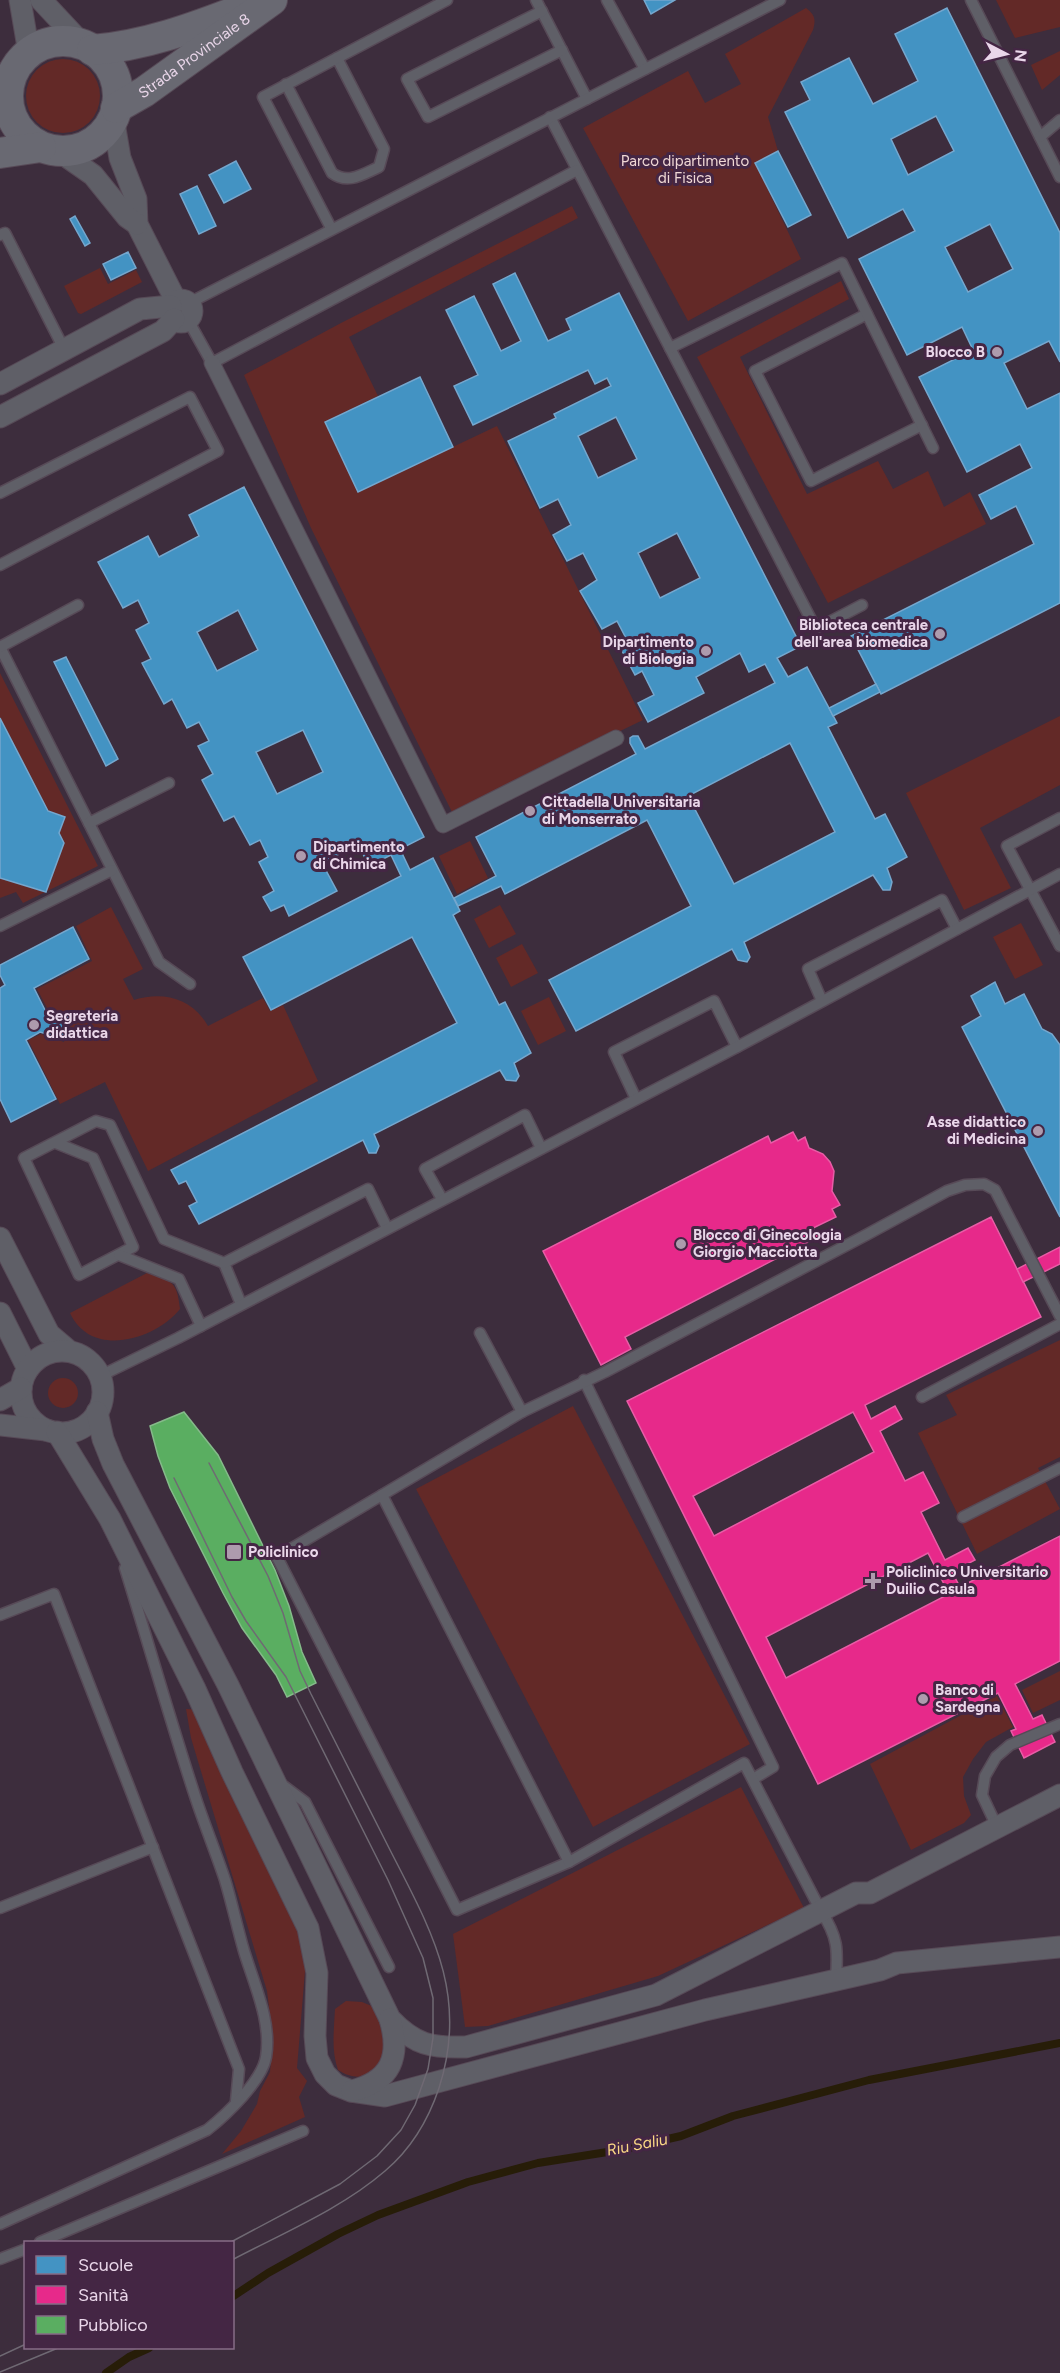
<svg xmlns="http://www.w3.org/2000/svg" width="1060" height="2373" font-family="Figtree,sans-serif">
<rect width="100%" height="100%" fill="#3d2d3d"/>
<g fill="#632927">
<polygon points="996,0 1060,0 1060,27 1015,38"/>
<path d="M 806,8 C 815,15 816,19 813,30 L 768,117 L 778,151 L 755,163 L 801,259 L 688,321 L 583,128 L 688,71 L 705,103 L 741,84 L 725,54 Z"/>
<polygon points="1060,51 1060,75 1042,90 1031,65"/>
<circle cx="63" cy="96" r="37"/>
<polygon points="572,206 578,218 349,337 378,396 325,422 358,492 497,426 643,720 452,812 311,528 244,375 341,323"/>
<polygon points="100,268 108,284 136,270 142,282 81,314 78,313 64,286"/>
<polygon points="841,281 849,299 740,357 807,494 878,461 893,489 928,471 944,507 970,492 986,524 828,603 697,357"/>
<polygon points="0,673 98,866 23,903 16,892 0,898"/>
<polygon points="1060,716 1060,785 980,828 1011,888 964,910 906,793"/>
<polygon points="470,841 488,878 457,894 439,856"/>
<polygon points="500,905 516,934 489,948 474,919"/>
<path d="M 111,907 L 143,969 L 123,979 L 134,1000 C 163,991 192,998 208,1026 L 263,998 L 270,1011 L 283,1005 L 318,1081 L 148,1171 L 105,1082 L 60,1104 L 28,1040 L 41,1034 L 64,1042 L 72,1017 L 47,1008 L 37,989 L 92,961 L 76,926 Z"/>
<polygon points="1021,923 1043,965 1015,979 993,937"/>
<polygon points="522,944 538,973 511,987 496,958"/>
<polygon points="549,997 566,1031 538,1045 521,1011"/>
<path d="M 147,1273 C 172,1281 177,1281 180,1309 C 155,1340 91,1359 70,1313 Z"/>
<polygon points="1060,1340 1060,1457 1038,1468 1060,1509 977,1554 918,1433 957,1415 946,1395"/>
<circle cx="63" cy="1393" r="15"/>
<polygon points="573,1406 750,1744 593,1827 416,1489"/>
<polygon points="1060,1671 1060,1700 1033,1713 1022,1690"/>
<polygon points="997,1696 1013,1727 986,1742 973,1759 963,1777 964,1796 971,1815 964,1823 911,1850 870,1764"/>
<polygon points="186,1709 205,1710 291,1907 306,1959 297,2068 307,2081 299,2097 305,2117 222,2154 241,2131 257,2104 260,2091 270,2072 273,2039 267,1991 191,1738"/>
<polygon points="741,1787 804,1908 658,1976 488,2026 465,2027 453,1934"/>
<path d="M 346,2001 L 362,2002 L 374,2007 C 378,2016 386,2028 386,2038 C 387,2067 366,2088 338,2070 C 331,2050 334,2030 335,2009 Z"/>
</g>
<g fill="#4393c3" stroke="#75a7ce" stroke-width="1.5" fill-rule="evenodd">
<polygon points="644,0 675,0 651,14"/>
<path d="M 947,8 L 1060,233 L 1060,362 L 1049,341 L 1004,363 L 1027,409 L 1060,393 L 1060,603 L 881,694 L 851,636 L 1034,544 L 1016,506 L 991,519 L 979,495 L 1032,468 L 1020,444 L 967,472 L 919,377 L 973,350 L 962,327 L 907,355 L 859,259 L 915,231 L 903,209 L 848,238 L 785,112 L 810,100 L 801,82 L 849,58 L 873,104 L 918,81 L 895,34 ZM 936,116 L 954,151 L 908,175 L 891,139 ZM 990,224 L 1013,269 L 968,292 L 945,247 Z"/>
<polygon points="778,151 811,215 788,227 755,163"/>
<polygon points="236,161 251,189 224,203 209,175"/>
<polygon points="197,186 216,226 199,234 180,194"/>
<polygon points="75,216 90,243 85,246 70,219"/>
<polygon points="128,252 136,268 111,280 103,264"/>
<path d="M 515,273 L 548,341 L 571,330 L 566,319 L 619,293 L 801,646 L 777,658 L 788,677 L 807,667 L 837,723 L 828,727 L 875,819 L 885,814 L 907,857 L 887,868 L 892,882 L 890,890 L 883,890 L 873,875 L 744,942 L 750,957 L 747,962 L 738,960 L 732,949 L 576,1031 L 549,980 L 691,906 L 647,820 L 505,894 L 501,886 L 458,906 L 454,898 L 496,876 L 476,837 L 636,754 L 630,743 L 630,738 L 633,736 L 638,736 L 645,749 L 775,683 L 765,664 L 749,672 L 740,653 L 696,677 L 704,693 L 648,722 L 638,703 L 654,695 L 642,671 L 635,675 L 621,649 L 629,644 L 617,621 L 602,629 L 580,591 L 597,580 L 583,553 L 567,561 L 553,535 L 571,525 L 558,499 L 540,508 L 508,441 L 556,418 L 554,414 L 611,386 L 607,378 L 595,384 L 588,370 L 473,425 L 454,386 L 478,375 L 446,310 L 474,296 L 501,351 L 521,341 L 493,284 ZM 616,417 L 637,459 L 598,478 L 578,436 ZM 677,533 L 700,578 L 660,598 L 638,553 ZM 790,743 L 835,832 L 734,884 L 688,796 Z"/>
<polygon points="420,377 453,447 358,492 325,422"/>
<path d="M 244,487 L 424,837 L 400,849 L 410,870 L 433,858 L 460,911 L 453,915 L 499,1005 L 505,1002 L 531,1053 L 514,1063 L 519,1076 L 516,1081 L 506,1080 L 500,1070 L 374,1134 L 379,1146 L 376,1153 L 369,1153 L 363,1140 L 199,1224 L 189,1206 L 197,1202 L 186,1181 L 179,1184 L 171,1170 L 457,1023 L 412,937 L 271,1010 L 243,957 L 401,876 L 391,855 L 369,866 L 358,844 L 322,863 L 337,891 L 289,916 L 284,905 L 271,911 L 263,897 L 274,891 L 259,862 L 268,857 L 260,840 L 250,845 L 234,816 L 224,821 L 202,780 L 213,774 L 198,746 L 209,741 L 199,722 L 187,728 L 172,699 L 164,704 L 142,663 L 151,659 L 136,630 L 149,623 L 138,600 L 123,608 L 98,562 L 148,536 L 159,557 L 199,536 L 189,515 ZM 238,610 L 258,650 L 217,671 L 197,632 ZM 303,730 L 323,772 L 277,794 L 256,752 Z"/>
<polygon points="66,657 118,759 106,766 54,662"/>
<polygon points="876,684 880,692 833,716 829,708"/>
<polygon points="0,718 48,811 65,817 59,833 64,843 46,892 0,878"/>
<polygon points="73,927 89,959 34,988 45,1010 70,1018 63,1039 40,1032 26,1040 56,1099 11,1122 0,1099 0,988 5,985 0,975 0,965"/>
<polygon points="995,982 1005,1004 1024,994 1042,1029 1052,1034 1060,1045 1060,1217 962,1027 981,1016 971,996"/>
<polygon points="193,1449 255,1568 278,1623 262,1631 231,1581 175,1458"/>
</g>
<g fill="#e7298a" stroke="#e85da6" stroke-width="1.5" fill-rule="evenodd">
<polygon points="793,1132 798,1141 805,1137 809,1148 823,1154 830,1162 834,1171 832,1191 840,1205 832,1209 836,1217 813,1228 818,1237 625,1337 631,1349 601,1365 543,1251 768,1136 771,1143"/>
<path d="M 991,1217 L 1041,1317 L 865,1405 L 871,1419 L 895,1406 L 902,1419 L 880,1431 L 905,1481 L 923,1472 L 939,1503 L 921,1512 L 945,1560 L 968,1548 L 975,1560 L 952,1572 L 960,1587 L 1060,1536 L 1060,1661 L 1015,1684 L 1033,1719 L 1042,1715 L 1055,1742 L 1024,1758 L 1011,1731 L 1016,1729 L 998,1693 L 818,1784 L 627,1401 ZM 853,1412 L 874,1452 L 714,1536 L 693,1496 ZM 928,1553 L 949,1594 L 786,1678 L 766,1637 Z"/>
<polygon points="1060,1247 1060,1264 1023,1282 1017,1269"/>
</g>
<polygon fill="#5aae61" stroke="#85ba8a" stroke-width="1.5" points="184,1412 218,1455 275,1570 289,1606 302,1652 316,1683 287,1697 276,1675 242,1628 223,1593 170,1488 158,1456 150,1426"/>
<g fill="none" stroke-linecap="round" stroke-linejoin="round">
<g stroke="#271d08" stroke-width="8">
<polyline points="232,2297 268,2273 338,2234 378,2215 468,2182 538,2163 620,2150 681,2136 733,2116 869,2080 1060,2043"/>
<polyline points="106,2373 129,2357 149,2348"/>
</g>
<defs>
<g id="service">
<polyline points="536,0 587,99"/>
<polyline points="607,0 645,69"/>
<polyline points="971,0 1060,177"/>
<polyline points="542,11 407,79 428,117 562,50"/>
<path d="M 286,84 L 332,173 C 348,185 363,174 379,167 L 384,149 L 337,58"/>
<polyline points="550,117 816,629 862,605"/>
<polyline points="1040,137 1060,120"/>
<polyline points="331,228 263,97 447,0"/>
<polyline points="0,235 5,233 64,349"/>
<polyline points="189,303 780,0"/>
<polyline points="867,314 755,371 811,481 922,425"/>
<polyline points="188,320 212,363 577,170"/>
<polyline points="670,348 842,263 933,448"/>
<polyline points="0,493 190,397 218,451 0,565"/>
<polyline points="0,647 159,962 190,984"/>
<polyline points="0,647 78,605"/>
<polyline points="1060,818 1007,846 1060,946"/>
<polyline points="89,823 169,783"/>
<polyline points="0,926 112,870"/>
<polyline points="822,1001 808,969 942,900 957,929"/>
<polyline points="636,1099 614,1052 714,1001 737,1047"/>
<polyline points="56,1143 93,1158 133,1247 79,1275 24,1158 96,1121 110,1125 164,1239 224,1263 241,1304"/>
<polyline points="442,1199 425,1169 525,1115 541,1148"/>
<polyline points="119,1255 179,1279 201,1326"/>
<polyline points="224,1263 368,1189 387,1228"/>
<polyline points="480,1333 522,1412"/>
<polyline points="100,1376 178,1338 737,1047 1060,874"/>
<polyline points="584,1380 773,1767 753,1779"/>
<polyline points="922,1397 1060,1324"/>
<path d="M 382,1495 L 277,1557 L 457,1910 L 569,1862 L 744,1763 L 821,1911 C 838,1937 838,1949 836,1979"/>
<polyline points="963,1517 1060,1468"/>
<polyline points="0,1615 54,1594 239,2069 236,2101"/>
<polyline points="281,1784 305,1802 389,1967"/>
<polyline points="997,1827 982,1795 985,1776 996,1757 1010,1745 1060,1724"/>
<polyline points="569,1862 382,1495 522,1412 605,1372 866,1235 947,1191 965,1185 984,1184 995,1190 1060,1316"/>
<polyline points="0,1908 153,1847"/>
<path d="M 0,2224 L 207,2130 C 226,2115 262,2081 266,2057 C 272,2022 254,1984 244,1951 C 237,1927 232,1903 225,1880 C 216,1853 205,1826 196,1799 C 171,1723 149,1645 125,1568"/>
<polyline points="40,2242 303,2131"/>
<polyline points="0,2259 26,2249"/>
</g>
<polyline id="pedestrian" points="212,363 443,825 616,738"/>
<g id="minor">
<polyline points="20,0 29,53"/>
<polyline points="41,0 84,46"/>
<polyline points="113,117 120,158 136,199 137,224 176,301"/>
<polyline points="60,152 93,175 127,217 137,224"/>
<circle cx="181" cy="311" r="11"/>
<polyline points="0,384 140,309 171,306"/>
<polyline points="0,417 163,331 174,319"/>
<polyline points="0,1238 49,1334 69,1351"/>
<polyline points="0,1313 28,1369"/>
<circle cx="62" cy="1392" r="41"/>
<polyline points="0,1400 21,1388"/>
<path d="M 97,1412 L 103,1439 L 113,1464 L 228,1685 L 390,2019 C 415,2045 431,2048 466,2047 L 656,1995 L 856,1893 L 870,1893 L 1060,1795"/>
<polyline points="0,1425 46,1430"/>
<polyline points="57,1432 110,1519 195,1689 232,1772 308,1928 317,1973 315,2036 317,2058 325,2074 336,2085 351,2091 385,2096 705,2010 880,1970 897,1963 1060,1947"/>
<path d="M 352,2091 C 391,2081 401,2057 390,2019"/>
</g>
<g id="secondary">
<circle cx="63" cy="96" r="55"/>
<path d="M 92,50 C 144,46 193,28 242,9"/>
<path id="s1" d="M 116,108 L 144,92 L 272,0"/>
<polyline points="0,153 41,147"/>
</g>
</defs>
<use href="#service" stroke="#574a57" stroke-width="13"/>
<use href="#pedestrian" stroke="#574a57" stroke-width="17"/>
<use href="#minor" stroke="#574a57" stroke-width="23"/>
<use href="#secondary" stroke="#574a57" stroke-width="32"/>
<use href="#service" stroke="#5f5f67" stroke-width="10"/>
<use href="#pedestrian" stroke="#5f5f67" stroke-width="15"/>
<use href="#minor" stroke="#5f5f67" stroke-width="21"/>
<use href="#secondary" stroke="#696972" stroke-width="30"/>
<g stroke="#6f6973" stroke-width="1.5">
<path d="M 209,1463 L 268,1576 L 283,1613 L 300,1671 L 311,1694 C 336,1744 362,1794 387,1844 C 429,1927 470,1992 439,2088 C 428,2121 411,2149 385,2171 C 341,2209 283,2233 232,2260"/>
<polyline points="174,1478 232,1597 246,1621 286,1677 388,1880 423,1958 433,1998 433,2038 428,2069 415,2105 401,2130 377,2156 340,2184 231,2242"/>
<polyline points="0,2356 26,2344"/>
<polyline points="0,2372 58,2348"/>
</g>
</g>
<g fill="#ad9bad" stroke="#442644" stroke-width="2">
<circle cx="997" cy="352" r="6"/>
<circle cx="940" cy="634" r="6"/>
<circle cx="706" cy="651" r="6"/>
<circle cx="530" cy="811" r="6"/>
<circle cx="301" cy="856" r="6"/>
<circle cx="34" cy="1025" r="6"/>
<circle cx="1038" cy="1131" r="6"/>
<circle cx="681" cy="1244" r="6"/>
<rect x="226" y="1544" width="16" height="16" rx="3"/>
<path d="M870 1572h6v6h6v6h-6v6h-6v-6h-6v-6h6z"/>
<circle cx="923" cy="1699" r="6"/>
</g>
<g text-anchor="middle" stroke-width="6" stroke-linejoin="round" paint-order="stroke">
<g font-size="15" fill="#e9d6e9" stroke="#442644">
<text dy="5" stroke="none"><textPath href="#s1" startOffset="94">Strada Provinciale 8</textPath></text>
</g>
<g font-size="15" fill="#f0d8d5" stroke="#442644">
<text x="685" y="166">Parco dipartimento<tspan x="685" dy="17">di Fisica</tspan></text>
</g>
<g font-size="15" font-weight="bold" fill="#e9d6e9" stroke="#442644" text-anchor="start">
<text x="985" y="357" text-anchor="end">Blocco B</text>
<text x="928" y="630" text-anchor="end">Biblioteca centrale<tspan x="928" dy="17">dell'area biomedica</tspan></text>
<text x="694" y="647" text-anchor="end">Dipartimento<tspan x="694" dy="17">di Biologia</tspan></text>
<text x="542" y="807">Cittadella Universitaria<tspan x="542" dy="17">di Monserrato</tspan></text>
<text x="313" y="852">Dipartimento<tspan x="313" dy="17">di Chimica</tspan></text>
<text x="46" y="1021">Segreteria<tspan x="46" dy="17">didattica</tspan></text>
<text x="1026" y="1127" text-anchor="end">Asse didattico<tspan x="1026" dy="17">di Medicina</tspan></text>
<text x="693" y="1240">Blocco di Ginecologia<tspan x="693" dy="17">Giorgio Macciotta</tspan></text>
<text x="248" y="1557">Policlinico</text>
<text x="886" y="1577">Policlinico Universitario<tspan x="886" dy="17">Duilio Casula</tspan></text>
<text x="935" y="1695">Banco di<tspan x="935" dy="17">Sardegna</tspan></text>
</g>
<g font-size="16" font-style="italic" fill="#fbd885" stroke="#442644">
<text transform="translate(637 2144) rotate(-11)" y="6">Riu Saliu</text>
</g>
</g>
<rect x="24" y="2241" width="210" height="108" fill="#442644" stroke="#866c86" stroke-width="1.5"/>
<rect x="36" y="2256" width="30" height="18" fill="#4393c3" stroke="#866c86" stroke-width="1.5"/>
<text x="78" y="2271" font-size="18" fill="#e9d6e9">Scuole</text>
<rect x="36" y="2286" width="30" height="18" fill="#e7298a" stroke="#866c86" stroke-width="1.5"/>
<text x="78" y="2301" font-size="18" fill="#e9d6e9">Sanità</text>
<rect x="36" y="2316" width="30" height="18" fill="#5aae61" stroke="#866c86" stroke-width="1.5"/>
<text x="78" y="2331" font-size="18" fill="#e9d6e9">Pubblico</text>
<g transform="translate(1006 54) rotate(97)" stroke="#442644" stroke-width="4.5" paint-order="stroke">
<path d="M0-4.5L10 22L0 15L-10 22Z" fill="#e9d6e9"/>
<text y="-9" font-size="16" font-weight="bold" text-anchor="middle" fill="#e9d6e9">N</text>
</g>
</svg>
